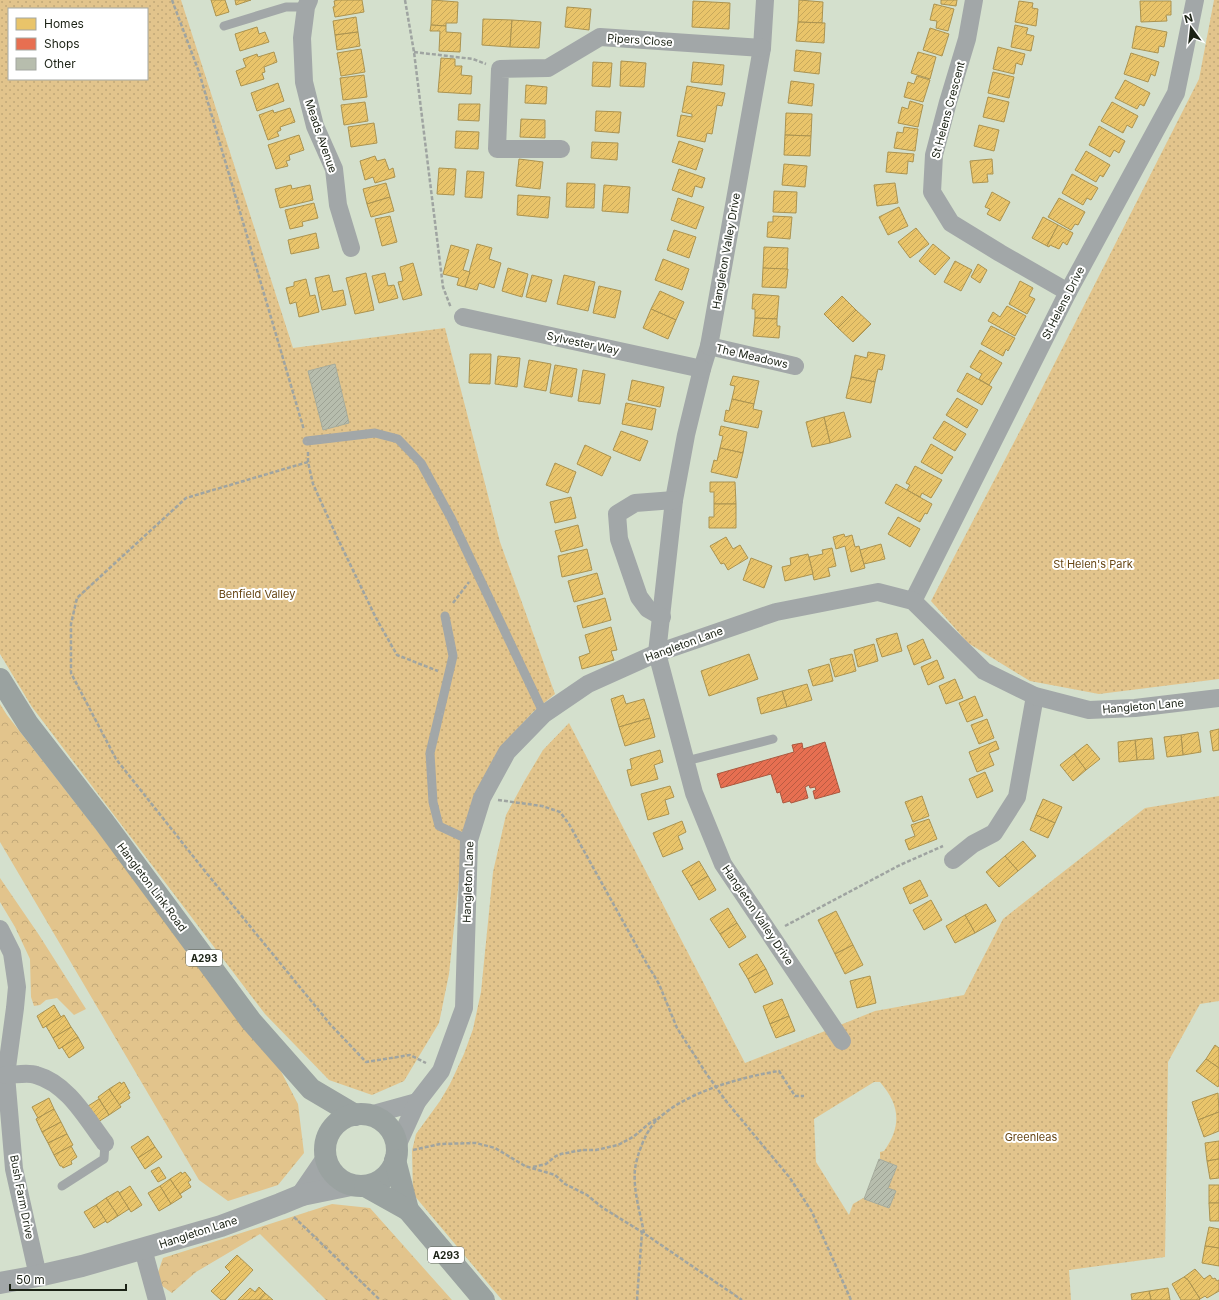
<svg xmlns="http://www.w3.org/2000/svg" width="1219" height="1300" font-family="Inter,sans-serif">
<defs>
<pattern id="forest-crowns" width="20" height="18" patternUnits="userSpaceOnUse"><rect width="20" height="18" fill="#e2c48c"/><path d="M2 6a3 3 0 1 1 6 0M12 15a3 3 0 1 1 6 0" fill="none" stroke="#c1a878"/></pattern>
<pattern id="park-dots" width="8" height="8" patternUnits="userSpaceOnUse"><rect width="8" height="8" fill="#e2c48c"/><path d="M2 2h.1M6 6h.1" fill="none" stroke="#c1a878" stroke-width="1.8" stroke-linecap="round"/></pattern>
<pattern id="homes-hatch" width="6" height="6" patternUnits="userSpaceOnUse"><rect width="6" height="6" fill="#e9c46a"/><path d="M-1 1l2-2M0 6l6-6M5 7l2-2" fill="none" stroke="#c7a85b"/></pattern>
<pattern id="shops-hatch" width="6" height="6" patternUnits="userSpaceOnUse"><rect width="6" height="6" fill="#e76f51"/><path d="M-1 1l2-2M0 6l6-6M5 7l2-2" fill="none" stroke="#ba5b42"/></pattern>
<pattern id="building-hatch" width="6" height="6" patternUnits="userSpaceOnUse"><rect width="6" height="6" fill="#b7bdad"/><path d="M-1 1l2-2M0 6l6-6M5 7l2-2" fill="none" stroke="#9da294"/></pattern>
</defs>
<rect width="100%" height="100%" fill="#d4e0cd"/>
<g fill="url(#forest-crowns)">
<polygon points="0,704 7,715 274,1058 298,1104 304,1153 278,1185 228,1201 199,1180 0,842"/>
<polygon points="0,878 39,935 86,1009 74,1015 57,998 46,1000 40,1005 34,1006 31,997 30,959 15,927 0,902"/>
<polygon points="332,1204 370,1208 452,1300 326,1300 260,1234 196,1272 172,1293 155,1281 163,1258"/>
</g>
<g fill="url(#park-dots)" fill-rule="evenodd">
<path d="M 0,0 L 181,0 L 293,348 L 445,328 L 500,542 L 555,694 L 533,712 L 499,749 L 460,870 L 449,974 L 439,1023 L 404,1081 L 372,1095 L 329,1080 L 265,1014 L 32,707 L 0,654 ZM 9,9 L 147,9 L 147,79 L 9,79 Z"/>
<polygon points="1214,0 1219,0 1219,679 1099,694 1030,681 968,643 931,601 1033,406 1199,79"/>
<path d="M 569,723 L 745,1063 L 875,1011 L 964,995 L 1003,919 L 1145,808 L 1219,796 L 1219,1001 L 1200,1004 L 1168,1062 L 1165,1257 L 1069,1270 L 1071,1300 L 502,1300 L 413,1194 L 412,1151 L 416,1134 L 440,1101 L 450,1084 L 464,1054 L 473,1029 L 481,992 L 493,872 L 506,815 L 525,780 L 543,750 ZM 874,1082 L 880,1082 C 900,1105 902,1126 884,1151 L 880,1152 L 880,1160 L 865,1197 L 853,1204 L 849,1215 L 816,1162 L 814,1119 Z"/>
</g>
<g fill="url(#homes-hatch)" stroke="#ab9350">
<polygon points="211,0 225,0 229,12 216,16"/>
<polygon points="235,0 251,0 236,5"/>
<polygon points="338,0 362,0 364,12 335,17 333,7 335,6 334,1"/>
<polygon points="432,0 458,2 457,23 446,23 446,26 431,25"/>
<polygon points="799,0 823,2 822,23 798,22"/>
<polygon points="941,0 957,0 956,6 941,4"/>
<polygon points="693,1 730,3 729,29 692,27"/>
<polygon points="1019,1 1033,3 1032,8 1038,9 1036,26 1015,22"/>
<polygon points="1140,1 1171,1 1171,15 1166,15 1167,21 1141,22"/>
<polygon points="934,4 954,9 948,31 936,28 937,21 930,20"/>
<polygon points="567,7 591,9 589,30 565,27"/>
<polygon points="356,17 358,32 335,35 333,21"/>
<polygon points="483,19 512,20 510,47 482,45"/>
<polygon points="512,20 541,22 539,48 510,47"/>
<polygon points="798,22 825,23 824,43 796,41"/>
<polygon points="431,25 446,26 446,32 461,33 460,52 439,51 440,31 430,31"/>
<polygon points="1015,25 1028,28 1026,34 1034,36 1031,51 1011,47"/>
<polygon points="1136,26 1167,32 1164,47 1159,46 1158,53 1132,48"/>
<polygon points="257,27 259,34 265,32 269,42 240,51 235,34"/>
<polygon points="930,28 949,34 942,56 923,50"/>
<polygon points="358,32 360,46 337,50 335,35"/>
<polygon points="998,47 1025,54 1022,65 1016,63 1014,74 993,69"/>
<polygon points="361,49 365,72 341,76 337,53"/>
<polygon points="796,50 821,53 819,74 794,71"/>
<polygon points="274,52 277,62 264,67 265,72 262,73 264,79 241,86 236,71 246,67 243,59 257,54 258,57"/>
<polygon points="918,52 936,57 930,79 911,73"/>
<polygon points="1131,53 1159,62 1155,76 1151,74 1148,82 1124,74"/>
<polygon points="441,58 455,59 455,66 462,66 461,75 472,76 471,94 438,92"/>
<polygon points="621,61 646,63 644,87 620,86"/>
<polygon points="593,62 612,63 610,87 592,86"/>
<polygon points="693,62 724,65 722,85 691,82"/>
<polygon points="993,72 1014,77 1009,98 988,93"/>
<polygon points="364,75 367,97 343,100 340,78"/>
<polygon points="917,76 930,80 923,102 904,97 908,82 914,84"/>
<polygon points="1125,80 1150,93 1144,106 1140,104 1137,109 1115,98"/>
<polygon points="791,81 814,84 812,106 788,103"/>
<polygon points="278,83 284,101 257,111 251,93"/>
<polygon points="526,85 547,87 546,104 525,103"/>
<polygon points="687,86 725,93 722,106 717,105 712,134 707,133 705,142 677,136 681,115 692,117 692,114 682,112"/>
<polygon points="988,97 1009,102 1004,122 983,117"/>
<polygon points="910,101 923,105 918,127 898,123 902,107 908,109"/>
<polygon points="365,102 368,121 344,125 341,105"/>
<polygon points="1112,102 1138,116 1132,128 1127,125 1123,133 1101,121"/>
<polygon points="459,104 480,104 479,121 458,120"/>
<polygon points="290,108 295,122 280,127 281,130 277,132 279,136 268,140 259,115 273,110 274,113"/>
<polygon points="596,111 621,112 619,133 595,131"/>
<polygon points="786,113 812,114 811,136 785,135"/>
<polygon points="521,119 545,120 545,138 520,137"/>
<polygon points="374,123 377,143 351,147 348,127"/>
<polygon points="979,125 999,130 994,151 974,146"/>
<polygon points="1099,126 1125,141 1119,153 1114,150 1110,157 1089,145"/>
<polygon points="904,127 918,129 915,151 894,148 897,132 903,133"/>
<polygon points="456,131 479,132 478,149 455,148"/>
<polygon points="299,135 304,150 289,155 290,160 286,161 288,166 276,169 268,145"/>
<polygon points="785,135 811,136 810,156 784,155"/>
<polygon points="679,141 703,149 696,170 672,162"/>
<polygon points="592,142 618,143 617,160 591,158"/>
<polygon points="1086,151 1110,165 1103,177 1100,175 1096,182 1075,170"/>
<polygon points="888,152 914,154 913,162 908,161 907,174 886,172"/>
<polygon points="375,156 377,161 385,159 389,170 393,168 395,177 375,183 373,177 365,180 360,161"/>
<polygon points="519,159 543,162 540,189 516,186"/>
<polygon points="992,159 993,174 987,174 988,182 973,183 970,161"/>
<polygon points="784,164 807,166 805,187 782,185"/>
<polygon points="439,168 456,169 454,195 437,194"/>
<polygon points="679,169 705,178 702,188 695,186 692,197 672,190"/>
<polygon points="467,171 484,172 482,198 465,197"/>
<polygon points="1072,174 1098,188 1091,200 1087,198 1083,205 1062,193"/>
<polygon points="386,183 390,197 367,204 363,189"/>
<polygon points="567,183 595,184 594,208 566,207"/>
<polygon points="895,183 898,203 877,206 874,185"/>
<polygon points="291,185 292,189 310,185 313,200 280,208 275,189"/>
<polygon points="604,185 630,187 628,213 602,211"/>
<polygon points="774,191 797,192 796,213 773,212"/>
<polygon points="992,192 1010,202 1000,221 987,214 990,209 985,207"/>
<polygon points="518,195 550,197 548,218 517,215"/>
<polygon points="390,197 394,211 371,217 367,204"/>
<polygon points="678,198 704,207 696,229 671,220"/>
<polygon points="1059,198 1085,212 1078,225 1075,224 1071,230 1048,217"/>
<polygon points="314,203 318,218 302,222 303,226 290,229 285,210"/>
<polygon points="899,207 908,226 888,235 879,217"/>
<polygon points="390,216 397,242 382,246 375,219"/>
<polygon points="773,216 792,217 790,239 767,237 768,222 773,222"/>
<polygon points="1043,217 1058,225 1047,246 1032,238"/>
<polygon points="1058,225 1073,233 1067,245 1063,242 1059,249 1050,245 1049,247 1047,246"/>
<polygon points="916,228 929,244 910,258 898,242"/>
<polygon points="674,230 696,237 689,258 667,250"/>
<polygon points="316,233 319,248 291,254 288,240"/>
<polygon points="477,244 492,248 489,259 501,263 494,288 479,283 477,290 465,287"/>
<polygon points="933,244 950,258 935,275 919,261"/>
<polygon points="451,245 469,250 463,270 470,272 465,287 457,285 459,278 443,274"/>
<polygon points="764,247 788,248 787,270 763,268"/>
<polygon points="663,259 689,269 682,290 655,280"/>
<polygon points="955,261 972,270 961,291 944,282"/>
<polygon points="413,263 422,295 403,300 398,282 403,281 400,267"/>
<polygon points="978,264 987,270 980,283 971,277"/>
<polygon points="508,268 528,274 522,297 502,291"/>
<polygon points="763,268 788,269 786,288 762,287"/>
<polygon points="366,273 374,310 355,314 346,278"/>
<polygon points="385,273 388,286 394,285 398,298 379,303 372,276"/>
<polygon points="329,275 333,292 343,290 346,305 322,310 315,278"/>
<polygon points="532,275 552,280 546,302 526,297"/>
<polygon points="564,275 595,282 588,311 557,304"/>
<polygon points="306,279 310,296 315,295 319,312 299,317 296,302 290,304 286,288 294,286 294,282"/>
<polygon points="1020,281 1033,288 1029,296 1035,299 1027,314 1009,304"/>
<polygon points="599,286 621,291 615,318 593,313"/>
<polygon points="660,291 684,302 676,320 651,309"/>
<polygon points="753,294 779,296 777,319 755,318 755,309 752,309"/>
<polygon points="842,296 856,310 838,328 824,314"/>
<polygon points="1007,306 1026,316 1015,336 988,321 993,312 1000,317"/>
<polygon points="651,309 676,320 668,339 643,328"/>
<polygon points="856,310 871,324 853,342 838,328"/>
<polygon points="755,318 777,319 777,326 780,326 779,338 753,336"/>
<polygon points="991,326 1015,338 1008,351 1006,349 1003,356 981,344"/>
<polygon points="980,350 1002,363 989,385 979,379 982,374 970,367"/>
<polygon points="868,352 885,355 882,370 878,369 875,382 851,377 855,355 867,358"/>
<polygon points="470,354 491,354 490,384 469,383"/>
<polygon points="498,356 520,358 517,387 495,384"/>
<polygon points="529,360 551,364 546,391 524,387"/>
<polygon points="555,365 577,369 572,397 550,393"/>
<polygon points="583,370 605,374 600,404 578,401"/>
<polygon points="967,373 992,387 982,405 957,391"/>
<polygon points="733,376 759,381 754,404 732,399 735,386 730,385"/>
<polygon points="851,377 875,382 871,403 846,398"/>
<polygon points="632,380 664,387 660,407 628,400"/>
<polygon points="957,398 978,410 967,428 946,415"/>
<polygon points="732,399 754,404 753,409 762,411 758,428 724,421 726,410 729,411"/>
<polygon points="626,403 656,409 652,430 622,424"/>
<polygon points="844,412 851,437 830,443 824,417"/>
<polygon points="824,417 830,443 812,447 806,422"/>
<polygon points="944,421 966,434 955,451 933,438"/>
<polygon points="721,426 747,432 743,453 720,448 723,436 719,435"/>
<polygon points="621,431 648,441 640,461 613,450"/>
<polygon points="931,444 953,457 942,474 921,462"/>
<polygon points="585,445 611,457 602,476 577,464"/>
<polygon points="720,448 743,453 737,478 711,472 714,460 717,461"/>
<polygon points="555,463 576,472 568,493 546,485"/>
<polygon points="915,466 942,480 931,498 922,493 920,497 907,490 910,485 906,483"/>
<polygon points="710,482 735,482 736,504 714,504 714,492 710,492"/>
<polygon points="896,484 932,504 927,514 925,513 920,522 885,503"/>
<polygon points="571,497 576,518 555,523 550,502"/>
<polygon points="714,504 736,504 736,528 709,528 709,517 714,517"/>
<polygon points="898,517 920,529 910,547 888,534"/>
<polygon points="578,525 583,546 561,552 555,531"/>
<polygon points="844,534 845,537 852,535 855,547 859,546 865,568 851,572 845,546 836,549 833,537"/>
<polygon points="726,537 733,549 740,545 748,558 728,570 724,563 721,564 710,546"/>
<polygon points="881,544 885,559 864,564 860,550"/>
<polygon points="832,548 836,566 828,568 830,576 814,580 809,557 823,554 822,550"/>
<polygon points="587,549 592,570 562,577 558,556"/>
<polygon points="808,554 813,574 785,581 782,567 791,565 790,558"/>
<polygon points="751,558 772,566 764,588 743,580"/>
<polygon points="597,573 603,594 574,602 568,581"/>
<polygon points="605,598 611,620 583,628 577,606"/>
<polygon points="611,627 617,650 611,651 614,660 582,669 579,657 590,653 585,635"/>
<polygon points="897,633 902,651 882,657 876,639"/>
<polygon points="923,639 931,658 914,665 907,646"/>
<polygon points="874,644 878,661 858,667 854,650"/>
<polygon points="749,654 758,679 709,696 701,671"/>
<polygon points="852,654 856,671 835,677 830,659"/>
<polygon points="937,660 944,678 928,685 921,667"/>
<polygon points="829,664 833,681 813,686 808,670"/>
<polygon points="955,679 963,698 946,704 939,686"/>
<polygon points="807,684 812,700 787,707 782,691"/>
<polygon points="782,691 787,707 761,714 757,698"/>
<polygon points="623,695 626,704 644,699 650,718 619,727 611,699"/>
<polygon points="975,696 983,716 967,722 959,703"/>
<polygon points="650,718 655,737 625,746 619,727"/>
<polygon points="987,719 994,738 979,744 971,725"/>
<polygon points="1219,729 1219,750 1213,751 1210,731"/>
<polygon points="1198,732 1201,752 1183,755 1181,735"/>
<polygon points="1181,735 1183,755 1167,757 1164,737"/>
<polygon points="1152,738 1154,759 1137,760 1135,740"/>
<polygon points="1135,740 1137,760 1119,762 1118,742"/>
<polygon points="996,741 999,749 989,753 994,765 977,772 969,752"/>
<polygon points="1087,744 1100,759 1086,770 1074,754"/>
<polygon points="660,750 663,762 654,765 658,779 631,786 627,770 632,769 630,759"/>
<polygon points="1074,754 1086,770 1073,781 1060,765"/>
<polygon points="985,772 993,791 977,798 969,779"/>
<polygon points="670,786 674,797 665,800 669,814 648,820 641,794"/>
<polygon points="922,796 929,816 913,822 905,802"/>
<polygon points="1043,799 1062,807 1055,823 1036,815"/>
<polygon points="1036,815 1055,823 1048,838 1030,830"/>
<polygon points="929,819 937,839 909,850 905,840 915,836 911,825"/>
<polygon points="682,821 686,832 678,836 683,849 663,857 653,833"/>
<polygon points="1023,841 1036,856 1018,871 1005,856"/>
<polygon points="1005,856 1018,871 999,887 986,872"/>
<polygon points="699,861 708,876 691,886 682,871"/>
<polygon points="708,876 716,890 699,900 691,886"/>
<polygon points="920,880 928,896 910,904 903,888"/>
<polygon points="931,900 942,920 924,930 913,910"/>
<polygon points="986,904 996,921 975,933 965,915"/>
<polygon points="728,908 737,923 720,934 710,919"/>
<polygon points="836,911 853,945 835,954 818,920"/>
<polygon points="965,915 975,933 955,943 946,926"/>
<polygon points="737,923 746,937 729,948 720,934"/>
<polygon points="853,945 863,965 845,974 835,954"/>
<polygon points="757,954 766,969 748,979 739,964"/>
<polygon points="766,969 773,984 755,993 748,979"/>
<polygon points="870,976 876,1003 857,1008 850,981"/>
<polygon points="782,999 789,1016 770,1024 763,1006"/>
<polygon points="54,1005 61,1017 43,1028 37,1016"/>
<polygon points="64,1015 71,1027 53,1038 46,1026"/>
<polygon points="789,1016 795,1031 776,1038 770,1024"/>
<polygon points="71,1027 78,1037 59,1049 53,1038"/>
<polygon points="78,1037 84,1048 69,1058 62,1047"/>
<polygon points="1215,1045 1219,1048 1219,1068 1206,1059"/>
<polygon points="1206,1059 1219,1068 1219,1085 1218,1087 1196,1071"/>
<polygon points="120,1082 121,1084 124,1082 130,1093 128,1094 130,1098 119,1105 109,1089"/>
<polygon points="109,1089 121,1107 109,1115 98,1097"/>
<polygon points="1218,1093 1219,1112 1198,1120 1192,1102"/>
<polygon points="49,1098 54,1109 38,1118 32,1107"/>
<polygon points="99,1099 109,1115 98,1122 88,1106"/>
<polygon points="54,1109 61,1122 42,1132 36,1119"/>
<polygon points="1219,1112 1219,1131 1204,1137 1198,1120"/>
<polygon points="61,1122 67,1134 48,1143 42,1132"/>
<polygon points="67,1134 73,1145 54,1155 48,1143"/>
<polygon points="148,1136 155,1147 138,1158 131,1147"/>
<polygon points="1219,1141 1219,1159 1207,1161 1205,1143"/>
<polygon points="71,1146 77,1157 71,1161 72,1164 63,1168 62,1166 60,1166 54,1155"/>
<polygon points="155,1147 162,1157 145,1169 138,1158"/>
<polygon points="1219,1159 1219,1178 1210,1179 1207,1161"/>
<polygon points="159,1167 166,1178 158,1182 151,1171"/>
<polygon points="181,1172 182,1174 185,1172 191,1180 188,1182 191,1187 180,1194 170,1179"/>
<polygon points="170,1179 182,1197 171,1204 160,1186"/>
<rect x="1209" y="1185" width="10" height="18"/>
<polygon points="130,1186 142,1205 131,1212 119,1193"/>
<polygon points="160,1186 171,1204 159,1211 148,1193"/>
<polygon points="118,1191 129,1209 118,1216 106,1198"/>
<polygon points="106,1198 118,1216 107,1223 96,1205"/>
<polygon points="1209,1203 1219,1203 1219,1221 1210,1221"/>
<polygon points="96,1205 106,1221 94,1228 84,1212"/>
<polygon points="1209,1227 1219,1229 1219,1248 1205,1246"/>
<polygon points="1205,1246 1219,1248 1219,1266 1202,1263"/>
<polygon points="237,1255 253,1270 225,1300 221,1300 211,1291 230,1272 225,1267"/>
<polygon points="1195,1269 1204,1279 1210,1275 1213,1279 1215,1278 1217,1281 1219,1280 1219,1291 1207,1298 1205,1296 1200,1299 1188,1280 1184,1277"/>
<polygon points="1184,1277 1188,1280 1200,1299 1199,1300 1181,1300 1172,1284"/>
<polygon points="259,1287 265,1293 259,1300 238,1300 250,1288 255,1292"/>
<polygon points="1168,1288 1170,1300 1151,1300 1149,1291"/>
<polygon points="1149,1291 1151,1300 1132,1300 1131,1294"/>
<polygon points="265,1293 273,1300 259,1300"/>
</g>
<polygon fill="url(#shops-hatch)" stroke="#aa583f" points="825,742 840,792 815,799 813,791 816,790 815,787 810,788 809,785 805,787 808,798 791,803 790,801 783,803 780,792 777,793 771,774 721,788 717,774 794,752 792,745 802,743 803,749"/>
<g fill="url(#building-hatch)" stroke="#a6ac9d">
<polygon points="335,364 349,423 323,430 308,371"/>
<polygon points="879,1159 897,1166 888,1188 896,1191 889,1208 864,1199"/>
</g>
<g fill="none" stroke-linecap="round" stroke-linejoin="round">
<g stroke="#9fa4a1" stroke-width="2.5" stroke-dasharray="4 2" stroke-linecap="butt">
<polyline points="172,0 199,72 304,430"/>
<polyline points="405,0 414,52 443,287 451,308"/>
<polyline points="414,52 473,59 486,64"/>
<polyline points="308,452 308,462 313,484 337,537 376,618 397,655 438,671"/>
<polyline points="308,462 186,498 77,598 71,624 71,673 116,759 204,870 330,1024 366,1062 410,1055 426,1063"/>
<polyline points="453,603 469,582"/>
<polyline points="498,800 542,806 560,812 569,824 640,952 659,984 677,1028 706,1073 726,1101 790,1178 812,1212 851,1300"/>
<polyline points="785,926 900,865 943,846"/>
<polyline points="413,1150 440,1144 476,1143 495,1148 525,1166 555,1175 565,1184 587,1195 603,1208 642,1232 742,1300"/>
<polyline points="533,1167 546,1164 556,1156 561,1154 582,1150 596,1150 618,1145 633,1137 651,1122 660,1117"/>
<polyline points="294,1217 380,1300"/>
<path d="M 644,1233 C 640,1212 633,1190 635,1169 C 637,1155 645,1133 655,1122 C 682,1093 741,1077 779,1071 L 795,1096 L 804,1096"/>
<polyline points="638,1300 637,1299 642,1232"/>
</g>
<g stroke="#a2a7a8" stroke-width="9">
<polyline points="224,26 286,7 306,7"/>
<polyline points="307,441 375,433 398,439 421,463 451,518 544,714"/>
<polyline points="445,616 453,656 430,753 433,802 439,826 469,840"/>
<polyline points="686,761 773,739"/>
<polyline points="62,1186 104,1159 105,1143"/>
</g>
<g stroke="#a2a7a8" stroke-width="18">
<polyline points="309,0 306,7 302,38 304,82 315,126 334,169 338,205 351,248"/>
<polyline points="765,0 762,48 709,346 702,369 686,435 674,500 657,653 694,793 723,864 842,1041"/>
<polyline points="974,0 967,39 948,102 934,155 932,192 951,223 1000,253 1068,292"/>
<polyline points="561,149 497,149 500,69 548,68 600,37 762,48"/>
<polyline points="463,317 702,369"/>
<polyline points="709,346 795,366"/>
<polyline points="913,601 1068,292 1176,93 1195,0"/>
<polyline points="662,617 648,609 639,597 619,539 617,514 635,503 674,500"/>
<polyline points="953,860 973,844 994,833 1017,797 1035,696"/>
<polyline points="0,929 12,953 17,987 15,1008 6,1075 14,1169 38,1276"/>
<path d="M 6,1075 C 15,1075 28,1072 36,1075 C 68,1084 86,1118 105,1143"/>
<polyline points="370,1115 417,1102"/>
<polyline points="397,1146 417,1102 441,1071 464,1008 469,840 482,798 507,752 544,714 588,684 657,653 776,612 878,592 913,601 984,671 1035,696 1089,710 1135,708 1219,698"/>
<polyline points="143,1249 157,1300"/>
</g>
<g stroke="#a2a7a8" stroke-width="22">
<polyline points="302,1195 326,1160"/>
<polyline points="0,1283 38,1276 82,1266 221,1226 280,1204 302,1195 351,1185"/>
</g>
<g stroke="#9aa2a0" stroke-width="22">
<polyline points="0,679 28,724 104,822 251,1021 311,1089 355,1115"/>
<circle cx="361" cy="1150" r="36"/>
<polyline points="395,1160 408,1210"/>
<polyline points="365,1186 408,1210 484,1300"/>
</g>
</g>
<g text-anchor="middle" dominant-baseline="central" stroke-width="4" stroke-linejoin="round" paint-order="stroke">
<g fill="#fff" stroke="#5f645b" stroke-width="1">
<rect x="186" y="950" width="36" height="16" rx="3"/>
<rect x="428" y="1247" width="36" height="16" rx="3"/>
</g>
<g font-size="10" font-weight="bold" fill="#1b2215">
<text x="204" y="958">A293</text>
<text x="446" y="1255">A293</text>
</g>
<g font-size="11" fill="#1b2215" stroke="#fff">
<text transform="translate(640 40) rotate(4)">Pipers Close</text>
<text transform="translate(948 110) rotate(-75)">St Helens Crescent</text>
<text transform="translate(321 136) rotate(71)">Meads Avenue</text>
<text transform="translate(726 251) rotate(-80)">Hangleton Valley Drive</text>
<text transform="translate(1063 303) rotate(-63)">St Helens Drive</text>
<text transform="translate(583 343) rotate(12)">Sylvester Way</text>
<text transform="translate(752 356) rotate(13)">The Meadows</text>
<text transform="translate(684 644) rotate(-20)">Hangleton Lane</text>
<text transform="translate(1143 706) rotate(-5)">Hangleton Lane</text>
<text transform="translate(468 882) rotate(-88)">Hangleton Lane</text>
<text transform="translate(152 887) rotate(53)">Hangleton Link Road</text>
<text transform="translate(758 915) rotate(56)">Hangleton Valley Drive</text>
<text transform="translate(22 1197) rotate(79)">Bush Farm Drive</text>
<text transform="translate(198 1232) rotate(-18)">Hangleton Lane</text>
</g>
<g font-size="11" fill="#674615" stroke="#fff">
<text x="1093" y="564">St Helen's Park</text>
<text x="257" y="594">Benfield Valley</text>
<text x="1031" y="1137">Greenleas</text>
</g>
</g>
<rect x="8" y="8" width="140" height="72" fill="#ffffff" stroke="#a4a7a1"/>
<rect x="16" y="18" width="20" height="12" fill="#e9c46a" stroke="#a4a7a1"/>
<text x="44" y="28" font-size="12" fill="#1b2215">Homes</text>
<rect x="16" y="38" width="20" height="12" fill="#e76f51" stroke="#a4a7a1"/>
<text x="44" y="48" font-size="12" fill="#1b2215">Shops</text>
<rect x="16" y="58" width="20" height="12" fill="#b7bdad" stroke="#a4a7a1"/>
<text x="44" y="68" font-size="12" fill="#1b2215">Other</text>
<g transform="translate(1191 28) rotate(345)" stroke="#ffffff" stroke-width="3" paint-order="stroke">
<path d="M0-3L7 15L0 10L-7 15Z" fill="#1b2215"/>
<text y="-6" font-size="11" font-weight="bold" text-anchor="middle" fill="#1b2215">N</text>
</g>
<path d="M10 1284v6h116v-6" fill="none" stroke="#1b2215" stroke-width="2"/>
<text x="16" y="1284" font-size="12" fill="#1b2215" stroke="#ffffff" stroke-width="3" paint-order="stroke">50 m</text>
</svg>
